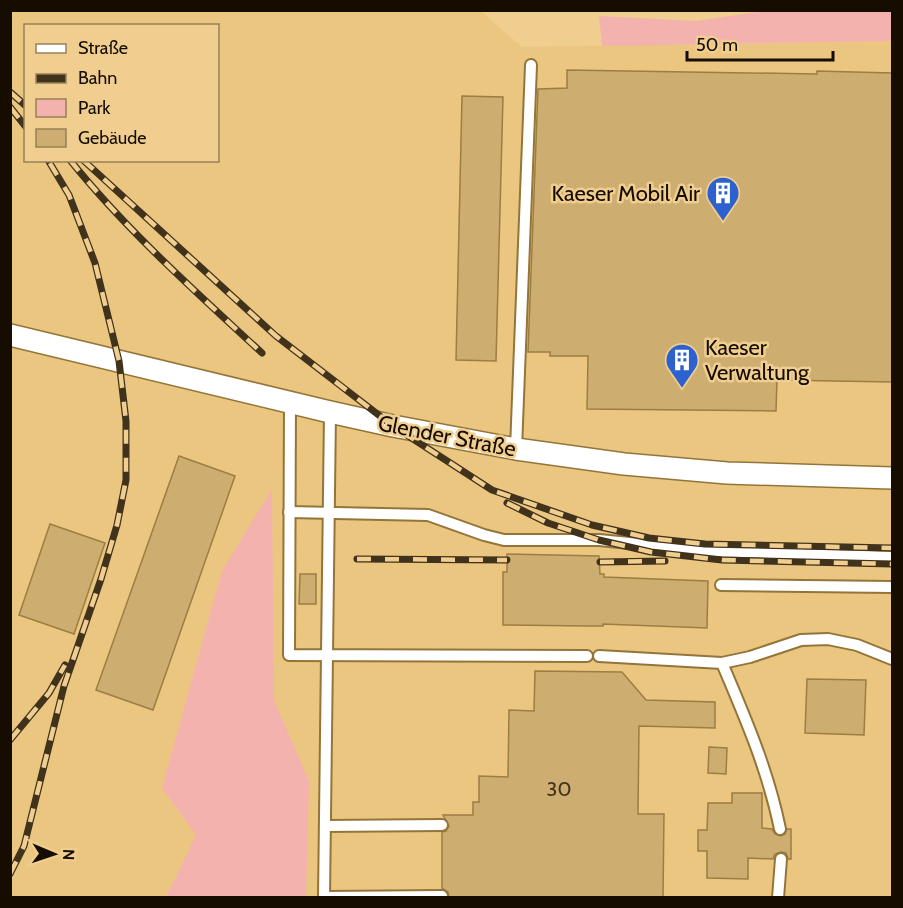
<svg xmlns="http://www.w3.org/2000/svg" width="903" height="908" font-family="Cabin,sans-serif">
<rect width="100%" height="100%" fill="#efce90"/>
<path fill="#ebc680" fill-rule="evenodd" d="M 10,11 L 481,11 L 522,47 L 892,41 L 892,897 L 11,897 ZM 26,26 L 218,26 L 218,160 L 26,160 Z"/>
<g fill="#f4b2ae">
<polygon points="764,11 892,11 892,41 602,46 599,16 696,21"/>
<polygon points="272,489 274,700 309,781 306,897 166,897 196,835 162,788 222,571"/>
</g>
<g fill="#cdad70" stroke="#9c7e41" stroke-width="1.5">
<polygon points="567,70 817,74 817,71 892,73 892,382 777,380 776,411 587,409 588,356 550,356 550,352 528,352 538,89 567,88"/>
<polygon points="462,96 503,97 496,361 456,360"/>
<polygon points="179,456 235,476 153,710 96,690"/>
<polygon points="50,524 105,543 74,634 19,615"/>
<polygon points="507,554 599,556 600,574 604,574 604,577 708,581 707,628 603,624 603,626 587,626 503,625 503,572 507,572"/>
<polygon points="300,574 316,574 316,604 299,604"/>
<polygon points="535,671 622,672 646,700 715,702 715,728 639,726 638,814 664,814 663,897 449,897 448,892 442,888 442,832 446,831 449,826 443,815 473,815 473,802 479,802 479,776 508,777 509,710 534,711"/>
<polygon points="807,679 866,680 864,735 805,733"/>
<polygon points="709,747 727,748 726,774 708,773"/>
<polygon points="732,793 762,793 762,828 772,829 775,834 781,836 785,834 787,829 791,829 791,859 788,859 786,853 781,852 775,854 773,859 748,858 748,879 707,878 707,851 698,851 698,830 707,830 708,803 732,803"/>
</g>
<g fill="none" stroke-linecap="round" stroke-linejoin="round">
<g stroke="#937539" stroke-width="14">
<g id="service">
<polyline points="290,401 289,655 587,656"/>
<polyline points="516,449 531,65"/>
<polyline points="289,512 428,515 484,535 504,540 599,540 711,551 892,557"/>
<polyline points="721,585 892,587"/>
<polyline points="599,656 722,663"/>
<polyline points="325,826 442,825"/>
<path d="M 780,829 C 768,770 745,717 722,663 L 750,657 L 801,640 L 828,639 L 857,645 L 892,659"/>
<polyline points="324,897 442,896"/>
<polyline points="324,898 330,412"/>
<polyline points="778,898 781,859"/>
</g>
</g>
<g stroke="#937539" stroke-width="24">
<polyline id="minor" points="10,335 330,412 393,426 516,449 624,464 727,473 892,478"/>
</g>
<use href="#service" stroke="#fff" stroke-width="10"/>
<use href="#minor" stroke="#fff" stroke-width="21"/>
<g stroke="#41321c" stroke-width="7">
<g id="rail">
<polyline points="10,92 26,106"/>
<polyline points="10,107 26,127"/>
<path d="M 70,160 C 127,231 195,291 262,353"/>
<polyline points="83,160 276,336 393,426 492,490 592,525 649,538 705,544 892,548"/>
<polyline points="507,503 548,523 599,540 651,552 722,560 892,564"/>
<polyline points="357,559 507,560"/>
<polyline points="600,562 665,561"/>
<polyline points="10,740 49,693 65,665"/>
<polyline points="10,874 24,846 64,686 101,579 117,525 126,480 126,421 119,361 95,263 69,195 48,160"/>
</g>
</g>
<use href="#rail" stroke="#efce90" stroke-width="4.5" stroke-dasharray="14" stroke-linecap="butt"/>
</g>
<defs>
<g id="building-pin" transform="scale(1.725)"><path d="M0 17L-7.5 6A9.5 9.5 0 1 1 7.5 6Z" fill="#2e61d0" stroke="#efce90"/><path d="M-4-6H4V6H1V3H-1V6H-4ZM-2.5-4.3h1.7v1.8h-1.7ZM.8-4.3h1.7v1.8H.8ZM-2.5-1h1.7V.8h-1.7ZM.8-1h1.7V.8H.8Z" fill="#fff"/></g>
</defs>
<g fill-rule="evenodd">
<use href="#building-pin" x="723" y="193"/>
<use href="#building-pin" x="682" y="360"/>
</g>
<g text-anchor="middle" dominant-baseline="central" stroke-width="5" stroke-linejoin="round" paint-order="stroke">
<g font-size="20" fill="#44341c">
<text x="559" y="789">30</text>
</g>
<g font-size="22" fill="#170c00" stroke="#efce90" text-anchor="end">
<text x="700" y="193">Kaeser Mobil Air</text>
<text x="705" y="347" text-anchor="start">Kaeser<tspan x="705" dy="25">Verwaltung</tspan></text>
</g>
<g font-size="22" fill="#170c00" stroke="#efce90">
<text transform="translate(447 436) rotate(11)">Glender Straße</text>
</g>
</g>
<rect width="903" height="908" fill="none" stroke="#170c00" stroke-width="24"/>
<rect x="24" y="24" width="195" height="138" fill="#efce90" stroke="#998056" stroke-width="1.5"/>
<rect x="36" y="44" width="30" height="9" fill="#ffffff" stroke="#998056" stroke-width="1.5"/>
<text x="78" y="54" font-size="18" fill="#170c00">Straße</text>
<rect x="36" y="74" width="30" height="9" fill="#41321c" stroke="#998056" stroke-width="1.5"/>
<text x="78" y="84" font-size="18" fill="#170c00">Bahn</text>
<rect x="36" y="99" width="30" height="18" fill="#f4b2ae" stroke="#998056" stroke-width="1.5"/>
<text x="78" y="114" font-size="18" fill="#170c00">Park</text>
<rect x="36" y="129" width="30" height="18" fill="#cdad70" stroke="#998056" stroke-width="1.5"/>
<text x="78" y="144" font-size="18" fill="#170c00">Gebäude</text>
<g transform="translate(54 854) rotate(92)" stroke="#efce90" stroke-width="4.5" paint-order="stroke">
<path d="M0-4.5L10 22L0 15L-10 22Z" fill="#170c00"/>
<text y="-9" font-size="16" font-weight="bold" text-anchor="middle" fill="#170c00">N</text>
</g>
<path d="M687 51v9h146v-9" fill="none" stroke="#170c00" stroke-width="3"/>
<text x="696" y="51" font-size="18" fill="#170c00" stroke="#efce90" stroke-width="4.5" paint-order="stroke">50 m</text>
</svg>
